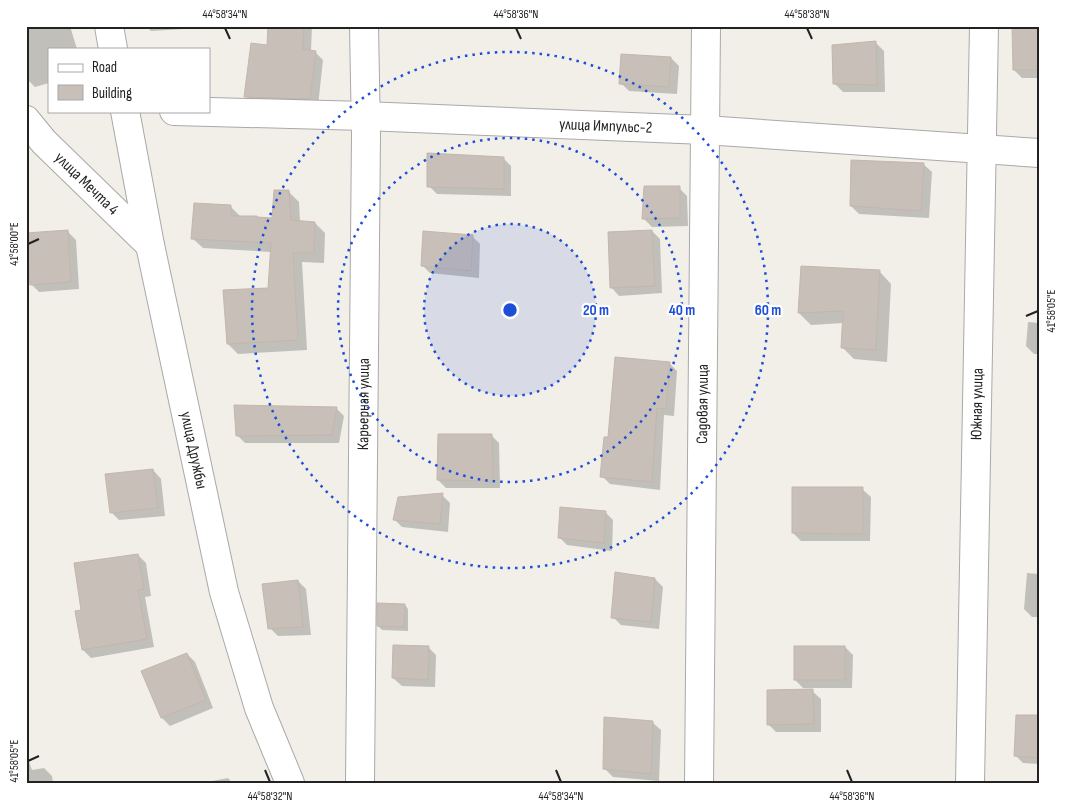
<svg xmlns="http://www.w3.org/2000/svg" width="1065" height="809" font-family="'Sofia Sans Condensed',sans-serif">
<rect width="100%" height="100%" fill="#f2efe9"/>
<g fill="#0003">
<polygon points="26,26 70,26 77,49 49,49 49,83 35,87 29,81 26,72"/>
<polygon points="146,26 184,26 184,29 151,31"/>
<polygon points="269,26 312,26 311,51 315,52 323,60 318,106 254,104 246,96 268,46"/>
<polygon points="1039,26 1039,78 1022,78 1014,70"/>
<polygon points="876,43 884,51 885,92 843,92 835,84"/>
<polygon points="671,58 679,66 677,94 629,91 621,83"/>
<polygon points="503,158 511,166 511,196 437,194 429,186"/>
<polygon points="923,164 932,172 929,218 859,214 851,206"/>
<polygon points="679,188 687,196 688,226 652,227 644,219"/>
<polygon points="288,191 299,202 300,222 315,223 325,233 324,263 302,262 307,350 238,354 228,344 269,289 271,252 203,248 192,238 231,207 241,217 273,220"/>
<polygon points="652,231 660,239 662,293 619,296 611,287"/>
<polygon points="68,232 76,240 79,289 39,292 31,284 30,272 26,273 26,234"/>
<polygon points="472,236 480,244 479,278 430,273 422,265"/>
<polygon points="880,272 891,284 887,362 854,359 842,347 843,323 811,325 799,313"/>
<polygon points="1028,322 1039,323 1039,354 1034,354 1026,346"/>
<polygon points="669,363 677,371 674,416 664,415 660,490 610,484 602,476 609,439"/>
<polygon points="336,408 344,416 339,443 245,443 237,435"/>
<polygon points="491,435 499,443 500,488 446,488 438,480"/>
<polygon points="153,470 161,479 165,516 119,520 111,512"/>
<polygon points="862,489 871,497 870,541 801,541 793,533"/>
<polygon points="442,495 450,503 448,532 402,527 394,519"/>
<polygon points="605,512 613,520 612,551 567,545 559,537"/>
<polygon points="138,555 146,563 151,596 145,597 154,647 91,658 83,650 82,611"/>
<polygon points="1027,573 1039,574 1039,617 1032,617 1024,609"/>
<polygon points="616,574 655,579 663,587 659,629 621,625 613,617"/>
<polygon points="298,581 306,589 311,635 278,636 270,628"/>
<polygon points="405,605 408,609 408,631 382,630 378,626"/>
<polygon points="428,647 436,655 435,687 402,686 393,678"/>
<polygon points="845,647 853,655 852,688 803,688 795,680"/>
<polygon points="187,654 195,662 213,708 170,726 162,718"/>
<polygon points="812,691 821,699 821,732 776,732 768,724"/>
<polygon points="1039,716 1039,764 1023,763 1015,755"/>
<polygon points="652,722 661,730 659,781 613,777 604,768"/>
<polygon points="26,753 32,770 44,768 52,776 53,783 26,783"/>
<polygon points="228,778 232,783 202,783"/>
</g>
<g fill="#c7bfb8" stroke="#c4b6ab">
<polygon points="268,26 304,26 303,49 316,51 310,99 244,97 251,43 267,45"/>
<polygon points="1012,26 1039,26 1039,70 1013,70"/>
<polygon points="876,41 877,85 833,84 832,45"/>
<polygon points="621,54 671,57 669,87 619,84"/>
<polygon points="427,153 504,157 504,189 427,187"/>
<polygon points="851,160 924,163 921,211 850,206"/>
<polygon points="644,186 680,186 680,218 642,219"/>
<polygon points="274,190 289,190 291,220 315,222 314,253 293,253 298,340 227,344 223,290 268,288 271,243 191,239 194,203 231,205 231,216 257,216 257,217 272,218"/>
<polygon points="68,230 71,282 30,285 26,233"/>
<polygon points="652,230 655,286 610,288 608,232"/>
<polygon points="423,231 473,235 471,271 421,266"/>
<polygon points="801,266 880,270 876,350 841,348 843,311 798,313"/>
<polygon points="615,357 670,362 666,409 657,408 652,482 600,477 604,437 608,437"/>
<polygon points="234,405 337,407 332,435 236,436"/>
<polygon points="438,434 492,434 493,481 437,480"/>
<polygon points="153,469 158,508 110,513 105,474"/>
<polygon points="792,487 863,487 863,534 792,533"/>
<polygon points="443,493 440,524 393,520 398,497"/>
<polygon points="560,507 606,511 604,543 558,538"/>
<polygon points="138,554 144,589 138,590 147,639 82,650 75,611 81,610 74,563"/>
<polygon points="615,572 655,578 651,622 611,618"/>
<polygon points="298,580 303,627 268,629 262,584"/>
<polygon points="377,603 405,604 404,627 377,626"/>
<polygon points="393,645 429,646 428,680 392,678"/>
<rect x="794" y="646" width="51" height="34"/>
<polygon points="187,653 206,700 161,718 141,671"/>
<polygon points="813,689 814,724 767,725 767,690"/>
<polygon points="1016,715 1039,715 1039,758 1014,756"/>
<polygon points="604,717 653,721 651,774 603,769"/>
</g>
<g fill="none" stroke-linecap="round" stroke-linejoin="round">
<g stroke="#a9a9a9" stroke-width="30">
<g id="street">
<polyline points="109,26 113,49"/>
<path id="s1" d="M 125,111 L 150,245 L 224,592 L 259,708 L 290,783"/>
<path id="s2" d="M 174,111 L 365,116 L 705,130 L 1039,153"/>
<path id="s3" d="M 26,120 L 44,142 L 150,245"/>
<path id="s4" d="M 360,783 L 366,135 L 364,26"/>
<path id="s5" d="M 699,783 L 706,26"/>
<path id="s6" d="M 970,783 L 984,26"/>
</g>
</g>
<use href="#street" stroke="#fff" stroke-width="28"/>
</g>
<path fill="none" stroke="#222" stroke-width="2" d="M 225,28 L 230,39M 516,28 L 521,39M 807,28 L 812,39M 28,244 L 39,239M 1026,316 L 1038,311M 28,761 L 39,756M 265,770 L 270,782M 556,770 L 561,782M 847,770 L 852,782"/>
<circle cx="510" cy="310" r="86" fill="#1d4ed8" fill-opacity=".12"/>
<g fill="none" stroke="#1d4ed8" stroke-width="2.5" stroke-dasharray="2.5 5">
<circle cx="510" cy="310" r="86"/>
<circle cx="510" cy="310" r="172"/>
<circle cx="510" cy="310" r="258"/>
</g>
<g text-anchor="middle" dominant-baseline="central" stroke-width="4.5" stroke-linejoin="round" paint-order="stroke">
<g font-size="16" fill="#222" stroke="#fff">
<text stroke="none"><textPath href="#s2" startOffset="432">улица Импульс-2</textPath></text>
<text stroke="none"><textPath href="#s3" startOffset="88">улица Мечта 4</textPath></text>
<text stroke="none"><textPath href="#s4" startOffset="379">Карьерная улица</textPath></text>
<text stroke="none"><textPath href="#s5" startOffset="379">Садовая улица</textPath></text>
<text stroke="none"><textPath href="#s6" startOffset="379">Южная улица</textPath></text>
<text stroke="none"><textPath href="#s1" startOffset="346">улица Дружбы</textPath></text>
</g>
</g>
<circle cx="510" cy="310" r="8" fill="#1d4ed8" stroke="#fff" stroke-width="2.5"/>
<g font-size="15" text-anchor="middle" font-weight="bold" fill="#1d4ed8" stroke="#fff" stroke-width="4.5" stroke-linejoin="round" paint-order="stroke">
<text x="596" y="315">20 m</text>
<text x="682" y="315">40 m</text>
<text x="768" y="315">60 m</text>
</g>
<rect width="1065" height="809" fill="none" stroke="#ffffff" stroke-width="55"/>
<rect x="48" y="48" width="162" height="65" fill="#ffffff" stroke="#a7a7a7"/>
<rect x="58" y="64" width="25" height="8" fill="#ffffff" stroke="#a7a7a7"/>
<text x="92" y="72" font-size="15" fill="#222222">Road</text>
<rect x="58" y="85" width="25" height="15" fill="#c7bfb8" stroke="#a7a7a7"/>
<text x="92" y="98" font-size="15" fill="#222222">Building</text>
<rect x="28" y="28" width="1010" height="754" fill="none" stroke="#222" stroke-width="2"/>
<g font-size="12" text-anchor="middle" fill="#222">
<text x="225" y="18">44°58'34"N</text>
<text x="516" y="18">44°58'36"N</text>
<text x="807" y="18">44°58'38"N</text>
<text transform="translate(14 244) rotate(-90)" y="4">41°58'00"E</text>
<text transform="translate(1051 311) rotate(-90)" y="4">41°58'05"E</text>
<text transform="translate(14 761) rotate(-90)" y="4">41°58'05"E</text>
<text x="270" y="800">44°58'32"N</text>
<text x="561" y="800">44°58'34"N</text>
<text x="852" y="800">44°58'36"N</text>
</g>
</svg>
